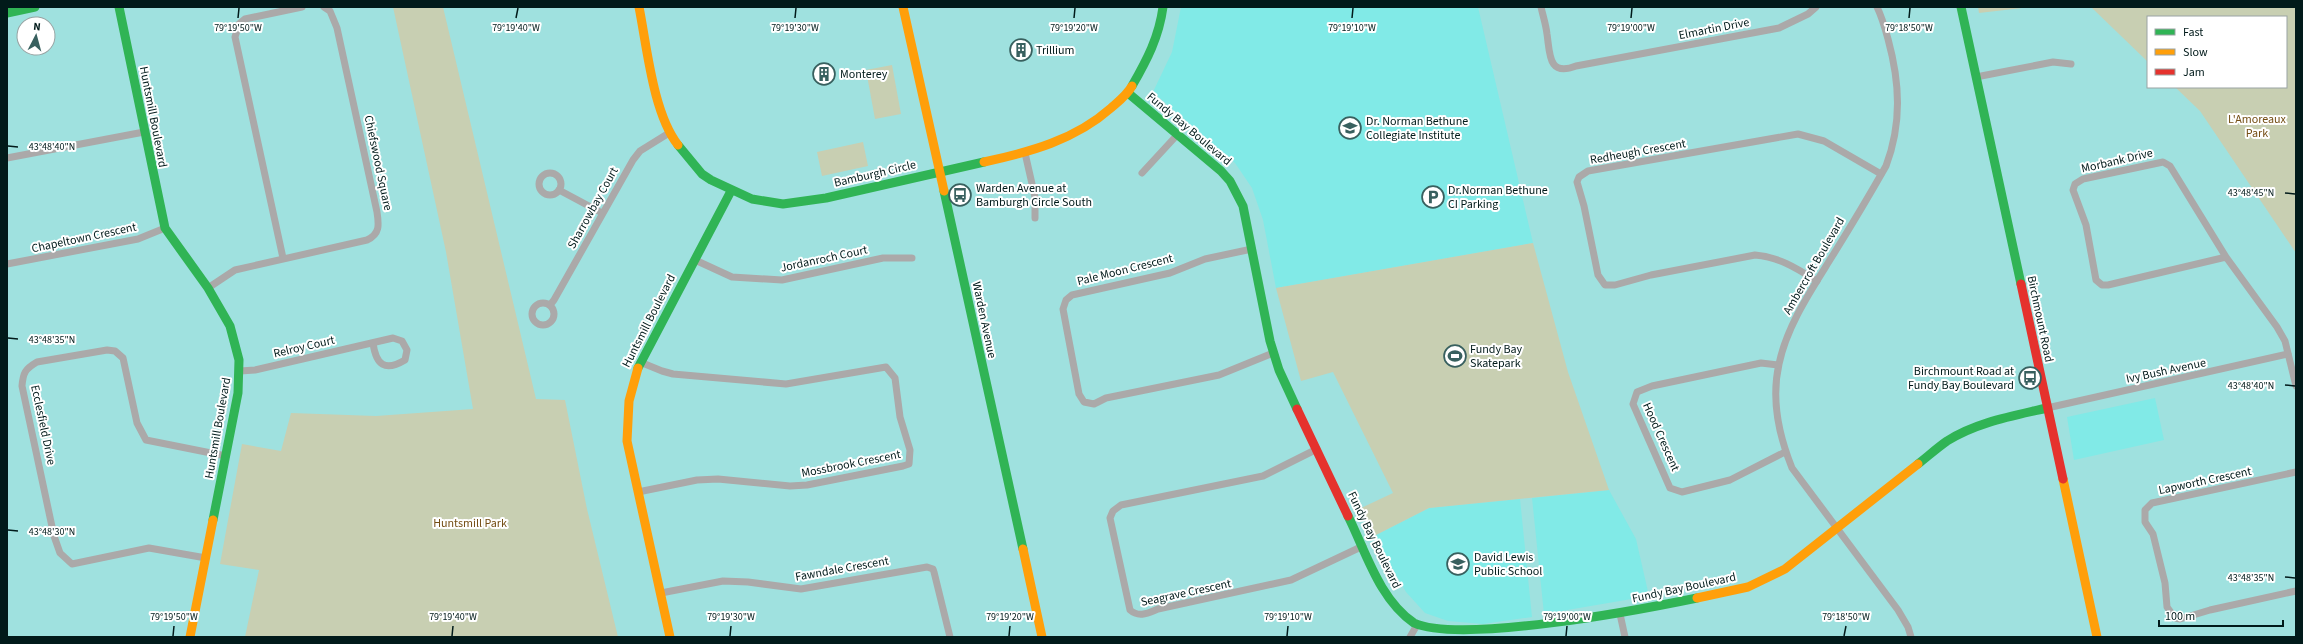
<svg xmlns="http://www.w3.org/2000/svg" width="2303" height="644" font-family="'Source Sans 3',sans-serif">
<rect width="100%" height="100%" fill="#9fe1df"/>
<g fill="#81eae7">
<polygon points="1181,7 1478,7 1533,243 1276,288 1263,220 1252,188 1235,163 1153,92 1172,52"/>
<polygon points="2155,398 2164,440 2074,460 2067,417"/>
<polygon points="1609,490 1636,539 1649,596 1544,614 1532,498"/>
<polygon points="1520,499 1532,617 1483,624 1448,621 1425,613 1406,592 1374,536 1429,508"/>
</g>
<g fill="#c8cfb2">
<polygon points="393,7 443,7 536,399 565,400 587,509 618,637 245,637 259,570 220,564 242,444 281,451 291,413 376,416 473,409 446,252"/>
<polygon points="1978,7 2031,7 1979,13"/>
<polygon points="2091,7 2296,7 2296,253 2200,111 2175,87 2286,87 2286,17 2148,17 2148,62"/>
<polygon points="892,65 901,114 875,119 866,70"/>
<polygon points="863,142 868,166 822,176 817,152"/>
<polygon points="1533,243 1568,372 1609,490 1429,508 1374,536 1359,509 1393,493 1333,372 1301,381 1276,288"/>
</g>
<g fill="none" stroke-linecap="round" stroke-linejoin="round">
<g stroke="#aba9a9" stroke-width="7">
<path d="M 1541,7 C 1543,16 1546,25 1547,34 C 1550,54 1548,77 1576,66 L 1779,28 L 1808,14 L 1816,7"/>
<path d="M 1877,7 C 1882,17 1885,28 1888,39 C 1900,83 1902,123 1886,166 C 1869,196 1851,226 1833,255 C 1812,289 1787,325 1779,364 C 1771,399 1779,436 1792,468 L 1898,610 L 1908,627 L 1911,637"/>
<polyline points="1976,77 2053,62 2071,64"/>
<polyline points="1025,153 1035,197 1035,218"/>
<polyline points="7,158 144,132"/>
<circle cx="550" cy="184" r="11"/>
<polyline points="1142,173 1178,134"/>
<polyline points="559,190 602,213"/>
<polyline points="1252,249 1205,259 1170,273 1072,295 1066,300 1063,309 1079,394 1084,402 1094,404 1106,398 1219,375 1273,353"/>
<polyline points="2226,257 2108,285 2102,285 2096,280 2086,225 2073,190 2075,184 2083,179 2163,162 2170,166 2226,257 2277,327 2285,341 2296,386"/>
<polyline points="283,258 235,37 239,24 245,19 302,7"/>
<polyline points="695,260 732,277 782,280 883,258 912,258"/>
<polyline points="7,264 138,239 165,228"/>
<path d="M 1817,281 C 1796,268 1779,257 1755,255 L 1651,275 L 1615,285 L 1605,285 L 1598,275 L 1584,206 L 1577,182 L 1579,177 L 1588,171 L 1798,134 L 1824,141 L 1881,174"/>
<path d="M 208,288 L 235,270 L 367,240 C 380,234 379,225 377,212 L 337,28 L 330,11 L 324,7"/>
<circle cx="543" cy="314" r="11"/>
<polyline points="550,305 554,300 633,160 640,151 669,133"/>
<polyline points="1778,365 1761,363 1652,386 1637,392 1633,404 1670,488 1682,492 1730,480 1785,452"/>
<path d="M 240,371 L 255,370 L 393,338 L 402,341 L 407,350 L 405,360 C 385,372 376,365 373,343"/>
<polyline points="2047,408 2288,354"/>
<path d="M 1317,449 L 1263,476 L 1121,505 L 1113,511 L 1110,518 L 1130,610 C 1139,618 1148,613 1158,609 L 1291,580 L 1363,546"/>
<polyline points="2296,472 2152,503 2145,510 2145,522 2153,534 2165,583 2167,607 2175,618 2180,619 2210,610 2296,591"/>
<polyline points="638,492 697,480 718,479 790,486 807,485 903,466 909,464 910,450 900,417 895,378 886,367 786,384 673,374 662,371 640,362"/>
<path d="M 206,558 L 149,548 L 72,564 L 60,553 L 54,536 L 22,386 C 23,373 25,369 37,362 L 107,350 L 115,351 L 123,358 L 137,423 L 146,440 L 226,456"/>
<polyline points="661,593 723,581 748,582 801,589 927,567 933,569 934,572 950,637"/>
<polyline points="1620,614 1625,637"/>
<polyline points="1410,637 1417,625"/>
</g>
<g stroke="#30b455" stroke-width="9">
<polyline points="119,7 165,228 208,288 230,326 239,360 238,393 213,520"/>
<polyline points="1961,7 2021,284"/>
<polyline points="7,13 35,7"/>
<path d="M 1132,86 C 1147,60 1159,37 1163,7"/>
<polyline points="1128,93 1221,171 1230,181 1243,206 1270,341 1279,370 1297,409"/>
<polyline points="678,145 702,174 711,180 752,199 783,204 826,198 984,162"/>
<polyline points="944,191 1023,549"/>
<polyline points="638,368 731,191"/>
<path d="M 1918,464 C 1927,457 1937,448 1947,441 C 1977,422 2013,416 2047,408"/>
<path d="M 1348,516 C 1366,552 1379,599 1414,623 C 1461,644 1639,610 1697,598"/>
</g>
<g stroke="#ff9f0a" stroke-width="9">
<path d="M 639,7 C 647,47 653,113 678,145"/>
<polyline points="903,7 944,191"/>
<path d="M 984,162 C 1030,152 1075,140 1111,108 C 1119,101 1127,95 1132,86"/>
<polyline points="638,368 629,401 627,441 670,637"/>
<polyline points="2063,479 2097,637"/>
<polyline points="1023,549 1042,637"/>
<polyline points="1697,598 1748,587 1785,569 1918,464"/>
<polyline points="190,637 213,520"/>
</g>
<g stroke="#e5322d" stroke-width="9">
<polyline points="2021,284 2063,479"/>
<polyline points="1297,409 1348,516"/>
</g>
</g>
<path fill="none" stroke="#011a1a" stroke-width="1.5" d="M 238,18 L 239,8M 516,18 L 518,8M 795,18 L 796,8M 1074,18 L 1075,8M 1352,18 L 1353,8M 1631,18 L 1632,8M 1909,18 L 1910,8M 8,146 L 18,147M 2285,193 L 2295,194M 8,338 L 18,339M 2285,385 L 2295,386M 8,530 L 18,531M 2285,577 L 2295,578M 173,636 L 174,626M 452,636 L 453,626M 730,636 L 731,626M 1009,636 L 1010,626M 1287,636 L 1288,626M 1566,636 L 1567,626M 1844,636 L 1846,626"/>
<defs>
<g id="building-ring" transform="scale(1.15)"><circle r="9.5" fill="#fff" stroke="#38605f" stroke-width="1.5"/><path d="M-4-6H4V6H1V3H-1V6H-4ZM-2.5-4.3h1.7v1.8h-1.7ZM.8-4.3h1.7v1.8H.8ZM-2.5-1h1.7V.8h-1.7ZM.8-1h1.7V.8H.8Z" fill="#38605f"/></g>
<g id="school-ring" transform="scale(1.15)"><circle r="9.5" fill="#fff" stroke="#38605f" stroke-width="1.5"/><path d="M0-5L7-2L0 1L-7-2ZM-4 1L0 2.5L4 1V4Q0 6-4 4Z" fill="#38605f"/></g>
<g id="bus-ring" transform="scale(1.15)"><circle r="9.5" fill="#fff" stroke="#38605f" stroke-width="1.5"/><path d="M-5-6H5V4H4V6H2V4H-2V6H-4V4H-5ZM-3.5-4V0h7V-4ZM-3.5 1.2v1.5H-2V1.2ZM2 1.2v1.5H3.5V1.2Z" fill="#38605f"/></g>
<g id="parking-ring" transform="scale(1.15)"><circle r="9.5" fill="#fff" stroke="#38605f" stroke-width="1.5"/><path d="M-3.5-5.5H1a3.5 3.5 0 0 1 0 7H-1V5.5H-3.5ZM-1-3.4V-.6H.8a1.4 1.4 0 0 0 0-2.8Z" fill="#38605f"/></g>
<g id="stadium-ring" transform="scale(1.15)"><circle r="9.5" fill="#fff" stroke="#38605f" stroke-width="1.5"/><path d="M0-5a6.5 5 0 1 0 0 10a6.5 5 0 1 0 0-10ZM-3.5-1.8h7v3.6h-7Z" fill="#38605f"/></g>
</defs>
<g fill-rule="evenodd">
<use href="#building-ring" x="1021" y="50"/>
<use href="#building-ring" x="824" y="74"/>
<use href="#school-ring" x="1350" y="128"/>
<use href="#bus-ring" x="960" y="195"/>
<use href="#parking-ring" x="1433" y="197"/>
<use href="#stadium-ring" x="1455" y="356"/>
<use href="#bus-ring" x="2030" y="378"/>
<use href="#school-ring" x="1458" y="564"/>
</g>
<g text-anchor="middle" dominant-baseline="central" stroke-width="4" stroke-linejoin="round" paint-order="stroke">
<g font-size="12" fill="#011a1a" stroke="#fff">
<text transform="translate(1714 29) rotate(-11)">Elmartin Drive</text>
<text transform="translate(153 117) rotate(79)">Huntsmill Boulevard</text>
<text transform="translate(1189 129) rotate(40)">Fundy Bay Boulevard</text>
<text transform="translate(1638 152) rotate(-10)">Redheugh Crescent</text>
<text transform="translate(2117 161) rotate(-13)">Morbank Drive</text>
<text transform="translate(378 163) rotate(78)">Chiefswood Square</text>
<text transform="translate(875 174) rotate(-13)">Bamburgh Circle</text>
<text transform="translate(593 208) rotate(-61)">Sharrowbay Court</text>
<text transform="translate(84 238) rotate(-12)">Chapeltown Crescent</text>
<text transform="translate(824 259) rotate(-12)">Jordanroch Court</text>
<text transform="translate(1814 266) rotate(-60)">Ambercroft Boulevard</text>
<text transform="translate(1125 270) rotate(-14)">Pale Moon Crescent</text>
<text transform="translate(2040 319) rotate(78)">Birchmount Road</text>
<text transform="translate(984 320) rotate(78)">Warden Avenue</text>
<text transform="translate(649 321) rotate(-63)">Huntsmill Boulevard</text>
<text transform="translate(304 347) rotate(-13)">Relroy Court</text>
<text transform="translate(2166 371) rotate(-12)">Ivy Bush Avenue</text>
<text transform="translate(43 425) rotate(78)">Ecclesfield Drive</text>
<text transform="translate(218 428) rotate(-80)">Huntsmill Boulevard</text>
<text transform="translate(1661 437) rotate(66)">Hood Crescent</text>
<text transform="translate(851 464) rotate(-11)">Mossbrook Crescent</text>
<text transform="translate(2205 481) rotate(-12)">Lapworth Crescent</text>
<text transform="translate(1374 540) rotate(64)">Fundy Bay Boulevard</text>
<text transform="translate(842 569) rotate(-10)">Fawndale Crescent</text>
<text transform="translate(1684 588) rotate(-12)">Fundy Bay Boulevard</text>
<text transform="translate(1186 593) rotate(-12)">Seagrave Crescent</text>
</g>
<g font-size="12" fill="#011a1a" stroke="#fff" text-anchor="start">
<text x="1036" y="50">Trillium</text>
<text x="840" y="74">Monterey</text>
<text x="1366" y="121">Dr. Norman Bethune<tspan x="1366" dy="14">Collegiate Institute</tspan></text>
<text x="976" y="188">Warden Avenue at<tspan x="976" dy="14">Bamburgh Circle South</tspan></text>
<text x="1448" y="190">Dr.Norman Bethune<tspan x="1448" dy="14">CI Parking</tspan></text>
<text x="1470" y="349">Fundy Bay<tspan x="1470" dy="14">Skatepark</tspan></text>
<text x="2014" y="371" text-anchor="end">Birchmount Road at<tspan x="2014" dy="14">Fundy Bay Boulevard</tspan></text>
<text x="1474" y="557">David Lewis<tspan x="1474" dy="14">Public School</tspan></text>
</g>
<g font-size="12" fill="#744d13" stroke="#fff">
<text x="2257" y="119">L'Amoreaux<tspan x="2257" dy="14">Park</tspan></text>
<text x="470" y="523">Huntsmill Park</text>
</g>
</g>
<g font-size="10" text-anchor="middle" fill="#011a1a" stroke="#fff" stroke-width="4" stroke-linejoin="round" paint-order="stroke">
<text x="238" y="31">79°19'50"W</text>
<text x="516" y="31">79°19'40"W</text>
<text x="795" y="31">79°19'30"W</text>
<text x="1074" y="31">79°19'20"W</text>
<text x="1352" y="31">79°19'10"W</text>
<text x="1631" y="31">79°19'00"W</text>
<text x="1909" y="31">79°18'50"W</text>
<text x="52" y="150">43°48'40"N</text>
<text x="2251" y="196">43°48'45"N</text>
<text x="52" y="343">43°48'35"N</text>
<text x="2251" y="389">43°48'40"N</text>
<text x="52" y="535">43°48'30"N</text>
<text x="2251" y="581">43°48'35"N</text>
<text x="174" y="620">79°19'50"W</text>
<text x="453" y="620">79°19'40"W</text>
<text x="731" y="620">79°19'30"W</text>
<text x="1010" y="620">79°19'20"W</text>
<text x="1288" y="620">79°19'10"W</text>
<text x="1567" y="620">79°19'00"W</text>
<text x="1846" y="620">79°18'50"W</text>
</g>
<rect width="2303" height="644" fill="none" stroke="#011a1a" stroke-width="16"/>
<rect x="2147" y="16" width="140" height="72" fill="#ffffff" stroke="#99a3a3"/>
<rect x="2155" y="29" width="20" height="6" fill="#30b455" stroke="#99a3a3"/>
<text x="2183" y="36" font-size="12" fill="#011a1a">Fast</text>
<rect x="2155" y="49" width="20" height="6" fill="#ff9f0a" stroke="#99a3a3"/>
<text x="2183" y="56" font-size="12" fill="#011a1a">Slow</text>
<rect x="2155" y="69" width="20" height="6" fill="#e5322d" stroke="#99a3a3"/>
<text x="2183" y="76" font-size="12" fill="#011a1a">Jam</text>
<g transform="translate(36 36) rotate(6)"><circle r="19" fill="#ffffff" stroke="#99a3a3"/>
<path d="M0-3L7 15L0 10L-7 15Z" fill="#38605f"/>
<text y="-6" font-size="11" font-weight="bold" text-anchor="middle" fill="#011a1a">N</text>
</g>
<path d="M2159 620v6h124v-6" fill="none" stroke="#011a1a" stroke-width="2"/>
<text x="2165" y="620" font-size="12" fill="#011a1a" stroke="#ffffff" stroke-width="3" paint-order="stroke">100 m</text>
</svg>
